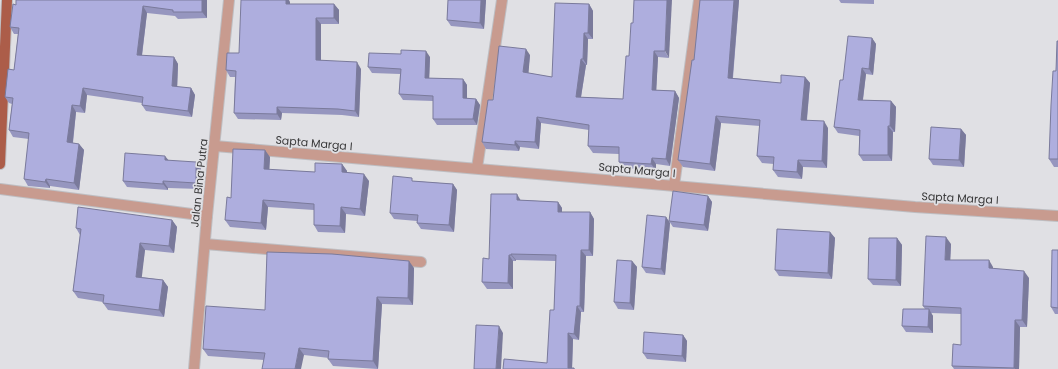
<svg xmlns="http://www.w3.org/2000/svg" width="1058" height="369" font-family="Poppins,sans-serif">
<rect width="100%" height="100%" fill="#e0e0e4"/>
<g fill="none" stroke-linecap="round" stroke-linejoin="round">
<g stroke="#bebec2" stroke-width="12">
<g id="minor">
<polyline points="215,146 915,207 1058,216"/>
<polyline points="477,168 502,0"/>
<polyline points="674,186 699,0"/>
<polyline points="0,189 207,216"/>
<polyline points="205,244 421,262"/>
</g>
</g>
<g stroke="#bebec2" stroke-width="12">
<polyline id="tertiary" points="194,369 207,216 229,0"/>
</g>
<g stroke="#bebec2" stroke-width="12">
<polyline id="primary" points="0,164 7,0"/>
</g>
<use href="#minor" stroke="#c89b8f" stroke-width="10"/>
<use href="#tertiary" stroke="#c89b8f" stroke-width="10"/>
<use href="#primary" stroke="#ac5d49" stroke-width="10"/>
</g>
<g fill="#9696bf">
<polygon points="207,0 207,18 178,19 175,16 147,13 142,56 174,57 178,64 177,87 191,88 195,95 192,117 146,111 142,105 142,103 87,95 85,113 76,112 73,143 79,144 84,150 79,190 50,186 50,188 28,186 24,179 29,139 13,137 9,130 12,104 9,103 5,97 14,70 18,34 14,34 10,27 16,5"/>
<polygon points="448,0 486,0 484,29 451,26 447,20"/>
<polygon points="634,0 669,58 658,57 656,90 675,91 679,98 670,166 656,164 656,170 623,168 619,162 619,154 593,153 588,146 589,130 541,123 539,149 520,147 519,151 486,149 482,142 493,100 530,55 528,73 552,77 589,4 593,11 593,39 588,39 587,65 586,65 581,97 623,99 629,56 633,23"/>
<polygon points="700,0 739,0 733,78 781,83 805,77 810,83 807,120 828,128 827,168 803,167 802,179 778,177 773,170 774,164 762,163 757,156 760,126 721,123 715,171 683,167 678,160 694,60"/>
<polygon points="839,0 874,0 874,4 841,3"/>
<polygon points="290,2 290,4 334,4 339,10 339,24 321,24 321,60 361,69 359,117 342,115 282,113 281,120 238,119 234,113 235,77 230,77 226,70 239,53"/>
<polygon points="872,38 876,44 873,75 866,74 863,100 891,101 896,107 895,132 893,132 892,161 863,161 859,155 859,136 838,133 834,127 843,80"/>
<polygon points="1058,41 1058,167 1054,167 1049,159"/>
<polygon points="401,54 430,57 429,78 463,79 467,85 467,98 476,99 480,105 477,125 437,125 433,119 433,101 403,100 399,94 400,74 372,73 368,67"/>
<polygon points="961,129 966,135 964,167 933,165 929,159"/>
<polygon points="270,157 269,170 315,172 342,164 347,171 347,173 369,181 365,216 346,214 345,233 318,232 314,225 314,210 268,207 266,230 230,227 225,220 231,198"/>
<polygon points="169,161 201,168 200,189 168,188 168,190 127,187 123,181"/>
<polygon points="414,181 453,184 457,190 454,232 421,229 417,223 417,221 394,219 390,213"/>
<polygon points="708,196 712,202 708,231 673,227 669,221"/>
<polygon points="521,200 558,202 562,208 562,212 590,212 594,219 593,256 586,256 584,312 581,312 579,340 573,339 572,368 574,368 575,369 503,369 547,363 554,310 556,261 516,260 516,261 513,261 513,289 487,289 482,282 489,259"/>
<polygon points="666,217 670,223 665,275 646,273 642,267"/>
<polygon points="172,220 177,227 174,253 145,250 141,277 163,280 168,287 164,317 108,310 103,303 103,302 78,298 73,291 80,235 76,228"/>
<polygon points="830,232 835,238 832,279 779,276 775,270"/>
<polygon points="897,238 902,245 901,286 873,285 868,279"/>
<polygon points="951,244 950,260 993,267 993,269 1029,278 1027,327 1020,327 1019,369 954,369 952,366 961,345 961,314 931,313 933,316 933,333 906,332 902,326 925,309 923,306"/>
<polygon points="1058,250 1058,314 1055,314 1051,307"/>
<polygon points="632,261 637,267 634,310 618,309 614,302"/>
<polygon points="414,268 413,305 382,304 378,369 333,366 328,359 329,358 304,355 264,360 208,356 203,349 265,310"/>
<polygon points="683,335 687,341 686,362 647,359 643,353"/>
</g>
<g fill="#7a7a9b">
<polygon points="202,0 207,0 207,18 202,12"/>
<polygon points="286,0 289,0 290,2 290,10 286,4"/>
<polygon points="481,0 486,0 484,29 480,23"/>
<polygon points="667,0 672,0 669,58 665,51"/>
<polygon points="734,0 739,0 732,85 728,78"/>
<polygon points="334,4 339,10 339,24 334,18"/>
<polygon points="589,4 593,11 593,39 588,33"/>
<polygon points="143,6 147,13 141,62 137,55"/>
<polygon points="316,18 321,24 321,66 316,60"/>
<polygon points="584,33 588,39 587,65 583,59"/>
<polygon points="872,38 876,44 873,75 869,69"/>
<polygon points="526,49 530,55 528,79 523,72"/>
<polygon points="426,51 430,57 429,84 425,78"/>
<polygon points="654,51 658,57 656,96 652,90"/>
<polygon points="174,57 178,64 177,92 172,86"/>
<polygon points="581,59 586,65 580,103 576,97"/>
<polygon points="357,62 361,69 359,117 355,111"/>
<polygon points="862,68 866,74 862,106 858,100"/>
<polygon points="805,77 810,83 806,127 801,120"/>
<polygon points="463,79 467,85 467,104 463,98"/>
<polygon points="83,88 87,95 85,113 80,106"/>
<polygon points="191,88 195,95 192,117 188,111"/>
<polygon points="675,91 679,98 670,166 666,159"/>
<polygon points="476,99 480,105 477,125 473,119"/>
<polygon points="891,101 896,107 895,132 890,126"/>
<polygon points="72,105 76,112 72,149 67,142"/>
<polygon points="277,107 282,113 281,120 277,114"/>
<polygon points="716,116 721,123 715,171 710,164"/>
<polygon points="537,117 541,123 539,149 535,142"/>
<polygon points="824,121 828,128 827,168 822,161"/>
<polygon points="888,126 893,132 892,161 888,155"/>
<polygon points="961,129 966,135 964,167 959,160"/>
<polygon points="515,141 520,147 519,151 515,145"/>
<polygon points="79,144 84,150 79,190 74,183"/>
<polygon points="265,150 270,157 269,176 264,169"/>
<polygon points="165,156 170,162 165,160"/>
<polygon points="652,158 656,164 656,170 651,164"/>
<polygon points="798,160 803,167 802,179 797,172"/>
<polygon points="196,162 201,168 200,189 196,183"/>
<polygon points="342,164 347,171 347,179 342,172"/>
<polygon points="364,174 369,181 365,216 360,209"/>
<polygon points="46,179 50,186 50,188 45,182"/>
<polygon points="163,181 168,188 168,190 163,184"/>
<polygon points="453,184 457,190 454,232 449,225"/>
<polygon points="517,194 521,201 517,200"/>
<polygon points="708,196 712,202 708,231 704,225"/>
<polygon points="263,200 268,207 266,230 261,223"/>
<polygon points="558,202 562,208 562,218 558,212"/>
<polygon points="341,207 346,214 345,233 340,226"/>
<polygon points="590,212 594,219 593,256 589,250"/>
<polygon points="666,217 670,223 665,275 661,269"/>
<polygon points="172,220 177,227 174,253 169,246"/>
<polygon points="830,232 835,238 832,279 828,273"/>
<polygon points="946,237 951,244 950,267 945,260"/>
<polygon points="897,238 902,245 901,286 896,280"/>
<polygon points="140,243 145,250 141,284 136,277"/>
<polygon points="581,250 586,256 584,312 580,306"/>
<polygon points="511,254 516,260 516,261 511,255"/>
<polygon points="509,255 513,261 513,289 508,283"/>
<polygon points="989,260 993,267 993,275 989,268"/>
<polygon points="409,261 414,268 413,305 408,298"/>
<polygon points="632,261 637,267 634,310 630,303"/>
<polygon points="1024,271 1029,278 1027,327 1022,320"/>
<polygon points="163,280 168,287 164,317 159,310"/>
<polygon points="377,297 382,304 378,369 373,361"/>
<polygon points="577,306 581,312 579,340 574,334"/>
<polygon points="929,309 933,316 933,333 928,327"/>
<polygon points="1015,320 1020,327 1019,369 1015,369 1014,368"/>
<polygon points="499,326 503,333 501,369 496,369"/>
<polygon points="568,333 573,339 572,369 568,368"/>
<polygon points="683,335 687,341 686,362 682,356"/>
<polygon points="299,348 304,355 301,369 295,369"/>
</g>
<g fill="#aeaede" stroke="#7a7a9b">
<polygon points="16,0 202,0 202,12 173,12 173,10 143,6 137,55 174,57 172,86 191,88 188,111 142,105 143,97 83,88 80,106 72,105 67,142 79,144 74,183 46,179 45,182 24,179 29,133 9,130 13,98 5,97 8,69 14,70 19,28 10,27 13,4 16,5"/>
<polygon points="241,0 286,0 286,4 334,4 334,18 316,18 316,60 357,62 355,111 338,109 277,107 277,114 234,113 236,71 226,70 227,53 239,53"/>
<polygon points="448,0 481,0 480,23 447,20"/>
<polygon points="634,0 667,0 665,51 654,51 652,90 675,91 666,159 652,158 651,164 619,162 619,147 588,146 589,125 537,117 535,142 515,141 515,145 482,142 488,100 493,100 499,46 526,49 523,72 552,77 555,3 589,4 588,33 584,33 583,59 581,59 576,97 623,99 626,56 629,56 631,23 633,23"/>
<polygon points="700,0 734,0 728,78 781,83 781,75 805,77 801,120 824,121 822,161 798,160 797,172 773,170 774,157 757,156 760,120 716,116 710,164 678,160 692,60 694,60"/>
<polygon points="848,36 872,38 869,69 862,68 858,100 891,101 890,126 888,126 888,155 859,155 860,130 834,127 840,80 843,80"/>
<polygon points="1057,41 1058,41 1058,159 1049,159 1051,105 1053,71 1056,71"/>
<polygon points="401,50 426,51 425,78 463,79 463,98 476,99 473,119 433,119 433,96 399,94 401,69 368,67 369,53 401,54"/>
<polygon points="931,127 961,129 959,160 929,159"/>
<polygon points="233,149 265,150 264,169 315,172 315,163 342,164 342,172 364,174 360,209 341,207 340,226 314,225 314,204 263,200 261,223 225,220 227,197 231,198"/>
<polygon points="125,153 165,156 165,160 196,162 196,183 163,181 163,184 123,181"/>
<polygon points="393,176 412,178 412,181 453,184 449,225 417,223 418,215 390,213"/>
<polygon points="673,191 708,196 704,225 669,221"/>
<polygon points="491,194 517,194 517,200 558,202 558,212 590,212 589,250 581,250 580,306 577,306 574,334 568,333 568,368 574,368 574,369 503,369 504,359 547,363 550,310 554,310 556,255 511,254 511,255 509,255 508,283 482,282 483,258 489,259"/>
<polygon points="78,207 172,220 169,246 140,243 136,277 163,280 159,310 103,303 104,295 73,291 81,229 76,228"/>
<polygon points="647,215 666,217 661,269 642,267"/>
<polygon points="777,229 830,232 828,273 775,270"/>
<polygon points="926,236 946,237 945,260 989,260 989,268 1024,271 1022,320 1015,320 1014,368 952,366 953,344 961,345 961,308 923,306"/>
<polygon points="869,238 897,238 896,280 868,279"/>
<polygon points="1052,250 1058,250 1058,308 1051,307"/>
<polygon points="267,252 332,254 409,261 408,298 377,297 373,361 328,359 329,351 299,348 295,369 262,369 265,353 203,349 206,306 265,310"/>
<polygon points="617,260 632,261 630,303 614,302"/>
<polygon points="903,309 929,309 928,327 902,326"/>
<polygon points="476,325 499,326 496,369 474,369"/>
<polygon points="644,332 683,335 682,356 643,353"/>
</g>
<g text-anchor="middle" dominant-baseline="central" stroke-width="3.5" stroke-linejoin="round" paint-order="stroke">
<g font-size="11" fill="#383839" stroke="#e0e0e4">
<text transform="translate(314 143) rotate(5)">Sapta Marga I</text>
<text transform="translate(637 170) rotate(5)">Sapta Marga I</text>
<text transform="translate(199 183) rotate(-84)">Jalan Bina Putra</text>
<text transform="translate(960 198) rotate(3)">Sapta Marga I</text>
</g>
</g>
</svg>
